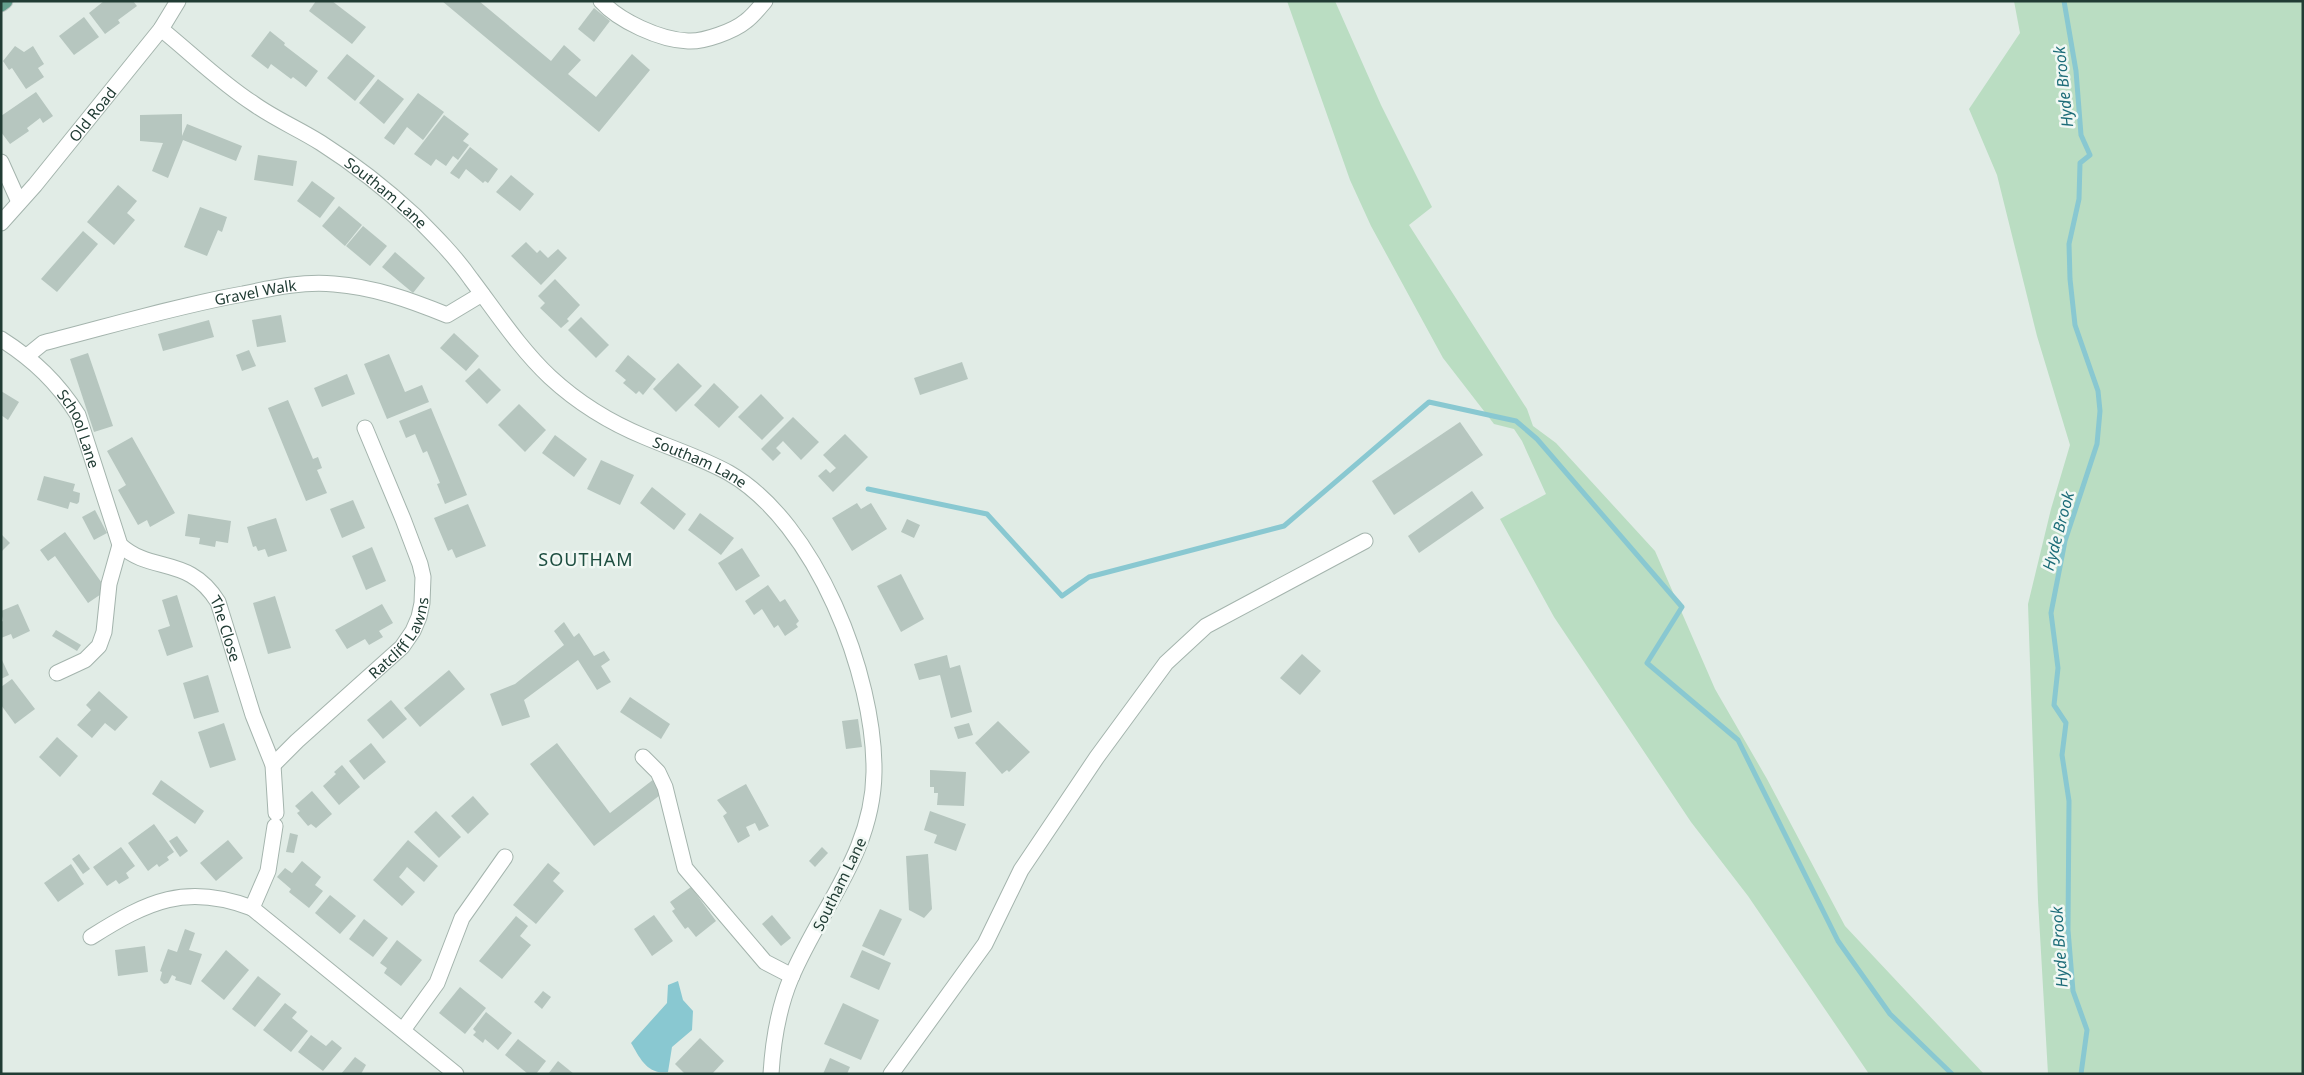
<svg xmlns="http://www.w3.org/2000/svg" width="2304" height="1075" font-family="'Noto Sans',sans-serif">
<rect width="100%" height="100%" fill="#e1ece6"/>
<g fill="#baddc2">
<polygon points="1287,1 1335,1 1381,105 1432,207 1409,225 1527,409 1533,426 1556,443 1655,551 1715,689 1767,779 1845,926 1984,1074 1869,1074 1748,896 1691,822 1554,617 1500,519 1546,494 1522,441 1514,429 1494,424 1443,358 1371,226 1350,180"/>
<polygon points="2014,1 2303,1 2303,1074 2048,1074 2038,900 2028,604 2051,509 2070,445 2037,336 1997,175 1969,109 2020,33"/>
</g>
<path fill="#89c8d1" d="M 678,981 L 683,1000 L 693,1011 L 692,1030 L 672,1047 L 668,1072 C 647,1075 640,1058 631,1043 L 667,1003 L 668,985 Z"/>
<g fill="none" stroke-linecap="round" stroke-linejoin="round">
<g stroke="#89c8d1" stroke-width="5">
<polyline points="2064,1 2076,71 2081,135 2090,155 2080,163 2079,199 2069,244 2070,279 2075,325 2098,391 2100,411 2097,444 2065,541 2051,613 2058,668 2054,705 2066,723 2062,755 2069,801 2068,930 2073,991 2087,1030 2081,1074"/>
<polyline points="868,489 987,514 1062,596 1089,577 1284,526 1429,402 1516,421 1537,439 1682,607 1647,663 1738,740 1838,941 1890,1014 1952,1074"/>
</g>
</g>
<g fill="#b6c6bf">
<polygon points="104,1 133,1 137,6 118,20 120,23 105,34 89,13"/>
<polygon points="316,1 332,1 366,27 352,44 309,11"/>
<polygon points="442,1 479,1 551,61 564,45 581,60 568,74 596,97 632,54 650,70 599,132"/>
<polygon points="594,8 610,21 594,42 578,29"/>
<polygon points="84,17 99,37 74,55 59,36"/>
<polygon points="270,31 285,43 284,45 318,71 306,87 293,77 291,79 271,64 268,69 251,56"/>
<polygon points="15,46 24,52 33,46 44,64 38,68 44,77 26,89 12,68 9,70 3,61"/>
<polygon points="347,54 375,76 355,101 327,78"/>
<polygon points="378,79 404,99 384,124 359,103"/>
<polygon points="36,92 53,116 43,123 40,118 27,128 29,131 10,144 1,132 1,116"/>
<polygon points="418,93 444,112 423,140 407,127 394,145 384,138"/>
<polygon points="182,114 182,136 187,124 242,146 236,161 183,140 168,178 152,171 163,143 140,141 140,115"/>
<polygon points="444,115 469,134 463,141 469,145 458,160 453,156 446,166 436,159 431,166 414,154"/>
<polygon points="470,147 498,169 488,183 485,181 483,183 466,169 459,179 450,173"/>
<polygon points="258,155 297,161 293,186 254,180"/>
<polygon points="511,175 534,194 520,211 496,192"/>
<polygon points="312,181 335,198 320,218 297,201"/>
<polygon points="118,185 137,201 127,213 135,220 114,245 87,222"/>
<polygon points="339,206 362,225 345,246 322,226"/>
<polygon points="200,207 227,217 222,232 218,230 207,256 184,247"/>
<polygon points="363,226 387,246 370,266 346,246"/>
<polygon points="83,231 98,244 57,292 41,279"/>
<polygon points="526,242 537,253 540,250 548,258 558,249 567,258 541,285 511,256"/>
<polygon points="395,252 425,278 413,293 382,267"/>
<polygon points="555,279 580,305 567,319 569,321 561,328 540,308 545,303 538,296"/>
<polygon points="281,315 286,342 257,347 252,320"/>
<polygon points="581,317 609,345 596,358 568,330"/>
<polygon points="209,320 214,337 163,351 158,334"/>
<polygon points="454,333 479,356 466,371 440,348"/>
<polygon points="249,350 256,366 242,371 236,355"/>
<polygon points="88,353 113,426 94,432 70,359"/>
<polygon points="389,354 405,392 422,385 429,402 387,419 364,364"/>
<polygon points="628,355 656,379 643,395 639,391 636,394 623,383 626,380 615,371"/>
<polygon points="962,362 968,379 920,395 914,378"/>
<polygon points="678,363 702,386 676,412 653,389"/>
<polygon points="479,368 501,390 487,404 465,381"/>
<polygon points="347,374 355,394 322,407 314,388"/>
<polygon points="714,383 739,407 719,428 694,405"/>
<polygon points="1,391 19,402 8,420 1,415"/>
<polygon points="761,394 784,418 762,440 738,417"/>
<polygon points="288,400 313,459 318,457 322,468 317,470 327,493 306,501 268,408"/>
<polygon points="519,404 546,430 525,452 498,425"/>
<polygon points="431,408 467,495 445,504 437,484 440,483 427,451 423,453 415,434 406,438 399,421"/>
<polygon points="793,417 819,442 801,460 783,441 776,448 781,453 773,461 761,449"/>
<polygon points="1460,422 1483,455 1394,515 1372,481"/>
<polygon points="845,434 868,457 833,492 818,476 826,469 830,473 836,468 823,455"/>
<polygon points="555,435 587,459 574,477 542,453"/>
<polygon points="132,437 175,513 150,527 147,520 138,525 118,490 126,485 107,451"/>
<polygon points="601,460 634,475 620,505 587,489"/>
<polygon points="44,476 75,484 73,491 80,493 79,502 77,504 70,502 68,509 37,500"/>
<polygon points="652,487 686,514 674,530 640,503"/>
<polygon points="1472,491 1484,508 1419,553 1408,536"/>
<polygon points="353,500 365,528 342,538 330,509"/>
<polygon points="857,503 861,509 871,503 887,529 852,551 832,518"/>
<polygon points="468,504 486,546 456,558 452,549 448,551 434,518"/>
<polygon points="95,510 107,533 94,540 82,517"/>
<polygon points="700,513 734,538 721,555 688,530"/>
<polygon points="188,514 231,521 228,543 216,541 215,547 199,544 200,538 185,536"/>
<polygon points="276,518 287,551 268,557 265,549 258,551 256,546 253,547 247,527"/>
<polygon points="907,519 920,525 914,538 901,532"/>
<polygon points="65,532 107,590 88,603 55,556 48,561 40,550"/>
<polygon points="1,534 10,543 1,552"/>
<polygon points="372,547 386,581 366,590 352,556"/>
<polygon points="742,548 760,576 736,591 718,563"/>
<polygon points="901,574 924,619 901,632 877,586"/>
<polygon points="768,585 780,602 785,599 799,621 796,624 798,627 785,636 778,625 774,628 762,609 754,615 745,601"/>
<polygon points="177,595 193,647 167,656 158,630 170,626 162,600"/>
<polygon points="275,596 291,648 268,654 253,603"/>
<polygon points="18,604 30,631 13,639 11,634 1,638 1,622 3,621 1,611"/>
<polygon points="382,604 393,623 379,631 383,637 369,645 365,639 347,649 335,630"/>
<polygon points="564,622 574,637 579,633 594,656 604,651 610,660 601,666 611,682 597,690 578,660 524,700 530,717 502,726 490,694 515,684 564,645 554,631"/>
<polygon points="56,630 81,645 77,651 52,636"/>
<polygon points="1302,654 1321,671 1300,695 1280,678"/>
<polygon points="947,655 950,668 960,665 972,712 951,718 940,675 919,680 914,664"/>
<polygon points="1,658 9,675 1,679"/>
<polygon points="449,670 465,689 420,727 404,708"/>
<polygon points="208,675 219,712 194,719 183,683"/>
<polygon points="12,679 35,709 15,724 1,705 1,687"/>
<polygon points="99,691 128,717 115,731 105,723 92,738 77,725 91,710 86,705"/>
<polygon points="630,697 670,724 661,739 620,712"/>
<polygon points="391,700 407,719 383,739 367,720"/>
<polygon points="858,719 862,747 846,749 842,721"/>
<polygon points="998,721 1030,752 1009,772 1007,770 1002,774 975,743"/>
<polygon points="224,723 236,760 210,768 198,732"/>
<polygon points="969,723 973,735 958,739 954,727"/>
<polygon points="57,737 78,756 60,777 39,757"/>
<polygon points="371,743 386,762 364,780 349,761"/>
<polygon points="557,743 610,813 654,779 664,792 594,846 530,764"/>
<polygon points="342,765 360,787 339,805 323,786 336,774 334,772"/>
<polygon points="930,770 966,772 964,806 937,805 938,793 934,793 934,787 930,787"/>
<polygon points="161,780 204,811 195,824 152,794"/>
<polygon points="746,784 769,826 759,831 755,823 746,827 750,836 738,843 723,816 727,813 717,800"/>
<polygon points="312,791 332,814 316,828 311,824 308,826 297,813 300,811 295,806"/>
<polygon points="473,796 489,814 468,834 451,816"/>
<polygon points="436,811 461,837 439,858 414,832"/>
<polygon points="930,811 966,824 956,851 934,843 937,835 924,830"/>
<polygon points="154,824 174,852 167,857 169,860 159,867 157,864 148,871 128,843"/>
<polygon points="290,833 298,835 294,853 286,852"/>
<polygon points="177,836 188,851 180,857 169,841"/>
<polygon points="228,840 243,858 216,881 200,863"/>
<polygon points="408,840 438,866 424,882 407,867 404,871 399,877 415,892 402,906 373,880"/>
<polygon points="121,847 135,866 126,873 129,878 119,884 116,880 107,886 93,867"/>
<polygon points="822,847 828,853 815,867 809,861"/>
<polygon points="79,854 90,869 83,874 72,859"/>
<polygon points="928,854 932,909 924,918 909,910 906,856"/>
<polygon points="302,861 321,877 315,885 323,891 309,908 289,892 291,889 277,877 285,868 292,873"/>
<polygon points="548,863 560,873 553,881 564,891 536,924 513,905"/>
<polygon points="71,864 84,884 58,902 44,883"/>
<polygon points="691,887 716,921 696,937 688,927 685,929 672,911 675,909 670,902"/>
<polygon points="330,895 356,916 340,934 315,913"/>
<polygon points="880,909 902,919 884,956 862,946"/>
<polygon points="654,915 673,941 652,956 634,929"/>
<polygon points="772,915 791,938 781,946 762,924"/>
<polygon points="516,916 528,926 520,936 531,945 502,979 479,961"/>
<polygon points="364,919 388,938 373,957 349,939"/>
<polygon points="185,929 195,933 189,950 202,954 191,985 175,980 176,977 172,975 168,983 164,984 160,980 162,972 160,971 168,949 177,952"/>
<polygon points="397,940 422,960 401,986 384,973 387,968 380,963"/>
<polygon points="145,946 148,972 118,976 115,950"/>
<polygon points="226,950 249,970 224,1000 201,981"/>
<polygon points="862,950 891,963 879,990 850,977"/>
<polygon points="258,976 281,994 255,1027 232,1009"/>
<polygon points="460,987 486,1008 465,1034 439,1013"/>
<polygon points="543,991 551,997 542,1009 534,1002"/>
<polygon points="285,1003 297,1012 292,1018 308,1031 291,1052 263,1030"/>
<polygon points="843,1003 879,1020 861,1060 824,1044"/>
<polygon points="486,1012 512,1033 498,1050 485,1039 483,1043 473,1035 476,1032 473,1029"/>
<polygon points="311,1035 326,1046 332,1040 342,1048 323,1071 298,1052"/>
<polygon points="700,1038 724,1061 712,1074 685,1074 675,1064"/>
<polygon points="518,1039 546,1061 536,1074 528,1074 505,1055"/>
<polygon points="355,1057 366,1065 361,1074 341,1074"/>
<polygon points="830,1058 850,1067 847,1074 823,1074"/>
<polygon points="558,1061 574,1074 548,1074"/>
</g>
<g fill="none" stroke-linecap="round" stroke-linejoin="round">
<g stroke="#a4b4ad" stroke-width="17">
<g id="minor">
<path d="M 601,1 C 619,21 660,40 688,41 C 704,42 734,31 746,21 C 753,16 759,8 765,1"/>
<path id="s1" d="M 161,29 C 192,54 221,83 254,104 C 275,119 299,129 321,143 C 354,164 386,189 415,216 C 435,236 455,256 471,279 C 496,312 520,349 550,377 C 577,402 611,423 645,437 C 673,449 702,458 729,473 C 816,523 875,675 874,772 C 873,853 821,907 791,978 C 778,1009 773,1041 771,1074"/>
<polyline points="1,162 19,202"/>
<path id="s2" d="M 1,223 L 35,185 L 161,29 L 178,1"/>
<path id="s3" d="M 1,339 C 34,360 58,383 78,415 L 120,545 C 152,574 189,555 218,602 L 253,715 L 273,765 L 276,813"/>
<path id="s4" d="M 27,356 L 43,343 C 110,326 176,306 243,294 C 272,288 303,281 334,284 C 374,287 410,300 447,315 L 482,294"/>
<polyline points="57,673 85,660 99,646 104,632 109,584 120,545"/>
<polyline points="643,757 658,772 665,787 685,868 765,962 792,976"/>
<path id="s5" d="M 273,765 L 297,741 L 402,647 L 413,631 L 419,617 L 422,603 L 423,577 L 420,564 L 403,519 L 365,428"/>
<polyline points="275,826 268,871 252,908 456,1074"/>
<path d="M 91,937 C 148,901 186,883 252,908"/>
<polyline points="403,1030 437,983 462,918 505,857"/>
<polyline points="891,1074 985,944 1021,870 1097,757 1166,663 1206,626 1365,541"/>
</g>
</g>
<g stroke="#c1c8c6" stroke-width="17">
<polyline id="major" points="1,4 5,1"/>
</g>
<use href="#minor" stroke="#fff" stroke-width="15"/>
<use href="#major" stroke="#66a18f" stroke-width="15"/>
</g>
<g text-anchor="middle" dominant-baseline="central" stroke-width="5" stroke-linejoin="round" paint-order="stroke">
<g font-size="15" fill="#213c34" stroke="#f1f8f4">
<text stroke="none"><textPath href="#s2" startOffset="142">Old Road</textPath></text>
<text stroke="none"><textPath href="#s1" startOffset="279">Southam Lane</textPath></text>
<text stroke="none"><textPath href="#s4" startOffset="239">Gravel Walk</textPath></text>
<text stroke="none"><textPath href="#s3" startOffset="122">School Lane</textPath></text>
<text stroke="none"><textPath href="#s1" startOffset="700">Southam Lane</textPath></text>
<text stroke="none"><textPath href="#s3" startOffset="390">The Close</textPath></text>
<text stroke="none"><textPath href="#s5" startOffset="181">Ratcliff Lawns</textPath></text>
<text transform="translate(839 884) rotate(-64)">Southam Lane</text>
</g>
<g font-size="16" font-style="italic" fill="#1c6c78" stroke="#f1f8f4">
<text transform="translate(2063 87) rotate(-96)">Hyde Brook</text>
<text transform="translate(2058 531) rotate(-75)">Hyde Brook</text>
<text transform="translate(2059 947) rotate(-94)">Hyde Brook</text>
</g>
<g font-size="18" letter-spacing="1" fill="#1d4e40" stroke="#f1f8f4">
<text x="586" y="559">SOUTHAM</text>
</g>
</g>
<rect width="2304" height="1075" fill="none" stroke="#213c34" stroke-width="5"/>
</svg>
